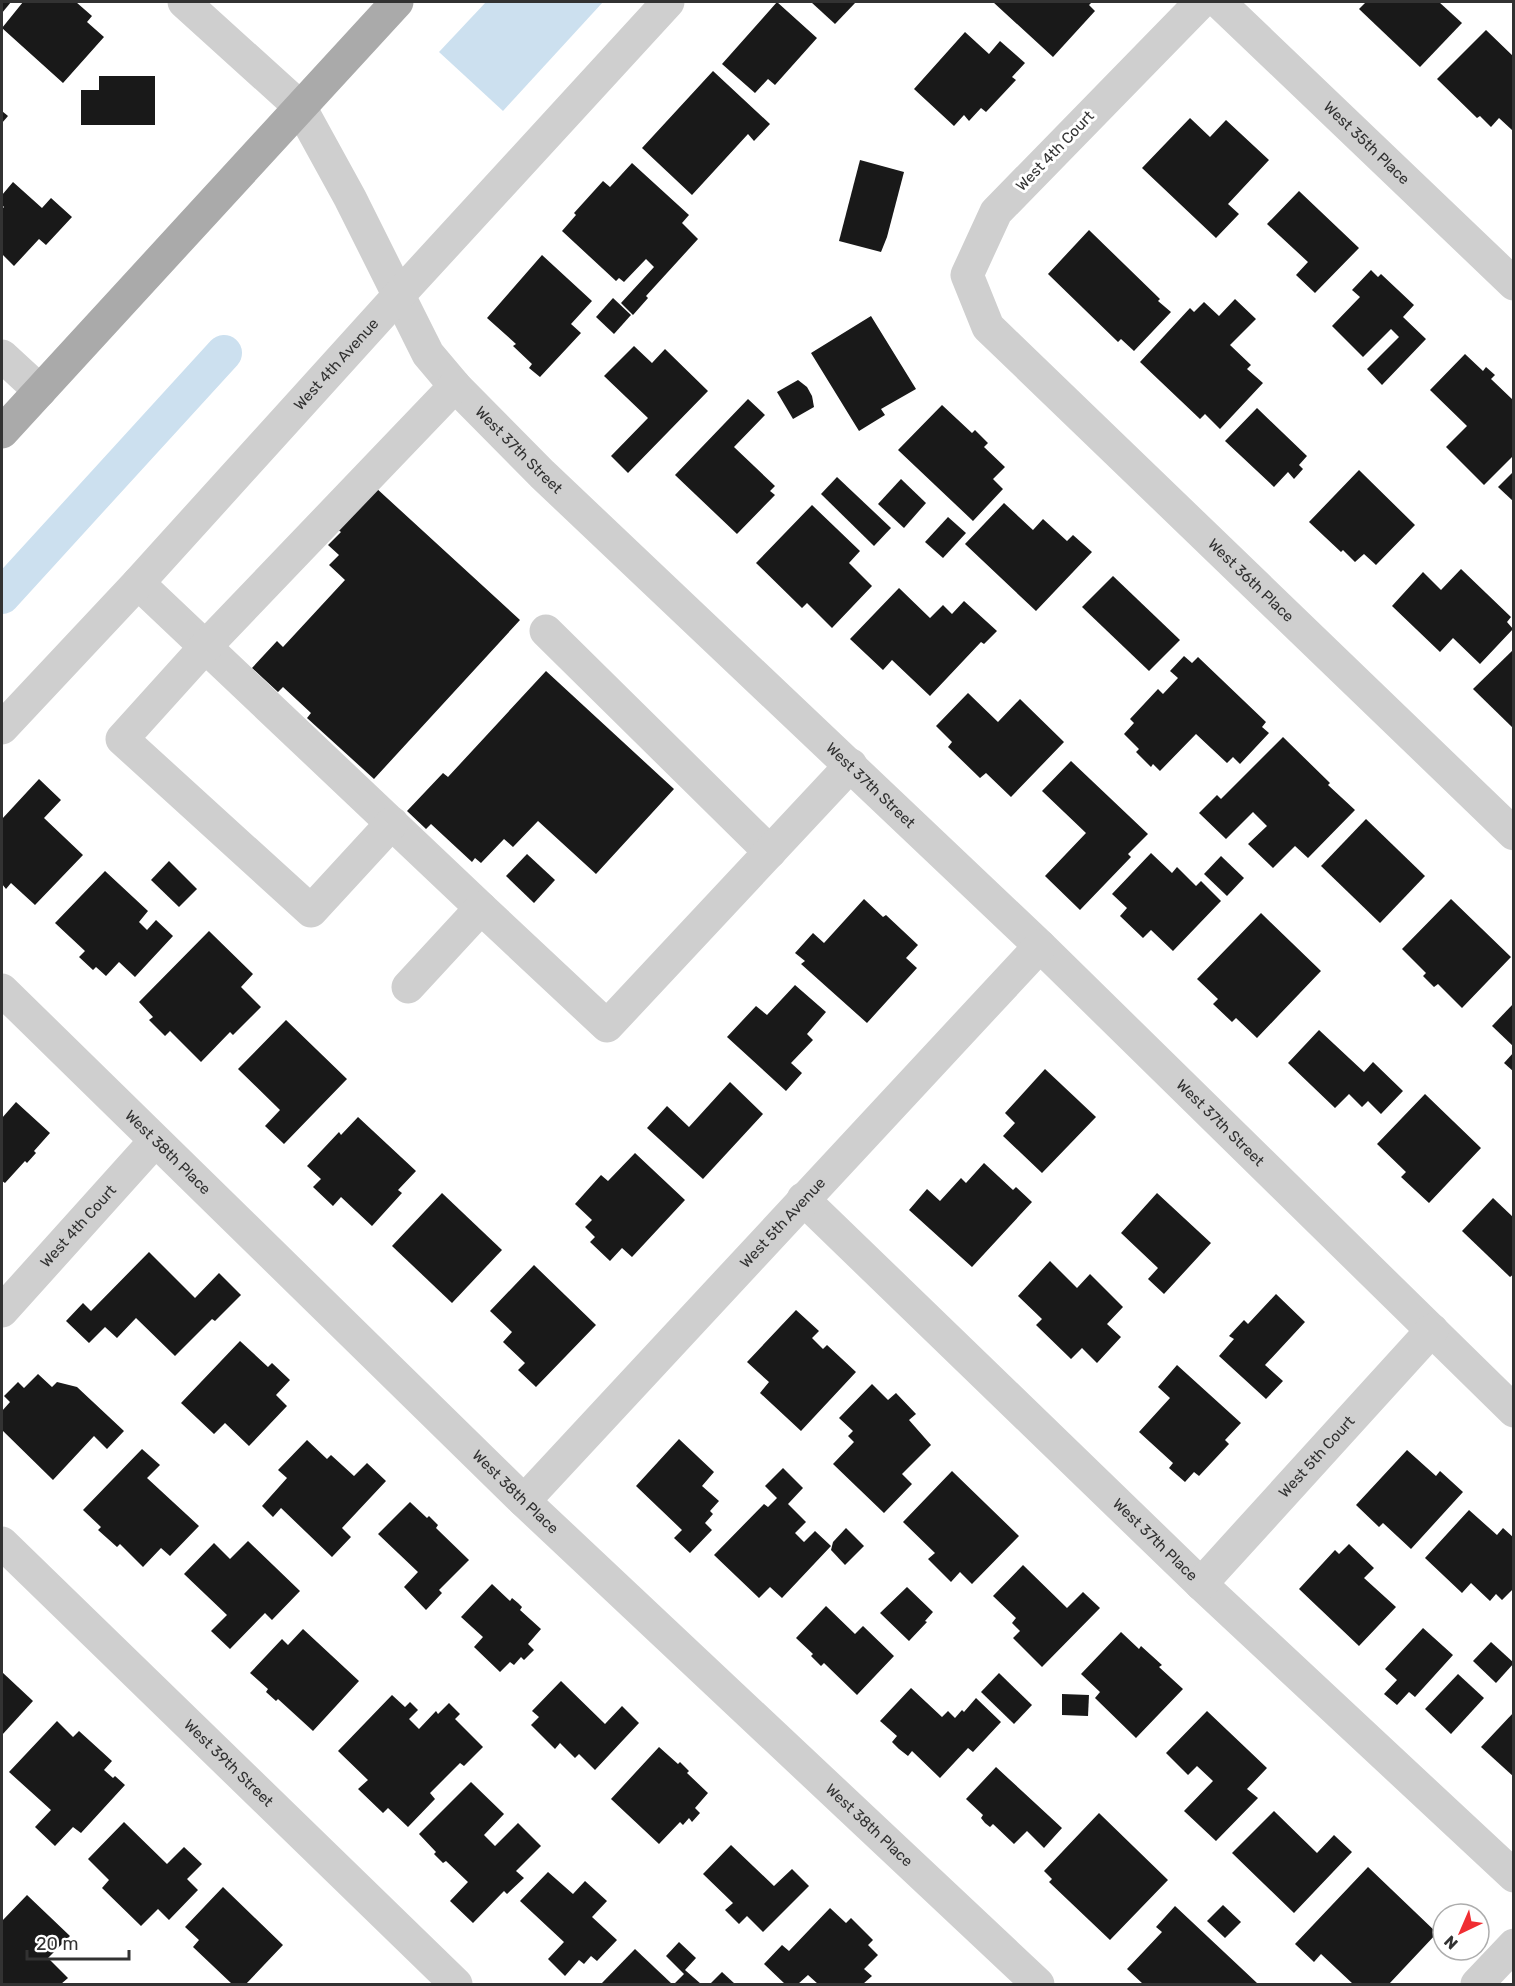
<svg xmlns="http://www.w3.org/2000/svg" width="1515" height="1986" font-family="Rubik,sans-serif">
<rect width="100%" height="100%" fill="#fff"/>
<polygon fill="#cce0ef" points="486,2 603,2 503,111 439,52"/>
<g fill="none" stroke-linecap="round" stroke-linejoin="round">
<polyline stroke="#cce0ef" stroke-width="36" points="2,596 224,353"/>
</g>
<g fill="#191919">
<polygon points="2,2 11,2 2,13"/>
<polygon points="23,2 76,2 92,16 87,22 104,37 63,83 2,28"/>
<polygon points="777,2 817,38 775,85 768,79 755,93 722,64"/>
<polygon points="811,2 856,2 835,24"/>
<polygon points="993,2 1092,2 1089,5 1095,11 1053,57"/>
<polygon points="1366,2 1439,2 1462,23 1420,67 1359,9"/>
<polygon points="1486,30 1514,57 1514,128 1512,130 1499,118 1491,127 1480,116 1477,118 1437,79"/>
<polygon points="965,32 989,54 1000,41 1025,63 1012,77 1016,80 986,112 981,108 969,121 964,115 954,126 914,89"/>
<polygon points="713,71 770,124 754,141 748,134 692,195 642,148"/>
<polygon points="99,76 155,76 155,125 81,125 81,90 99,90"/>
<polygon points="2,111 8,116 2,123"/>
<polygon points="1190,118 1210,137 1226,120 1269,160 1228,204 1239,214 1216,238 1142,168"/>
<polygon points="860,160 904,172 887,237 881,252 839,241"/>
<polygon points="632,163 689,215 682,223 698,239 646,296 648,298 633,315 621,303 654,267 646,259 624,282 619,278 616,281 562,231 576,215 574,213 603,181 610,187"/>
<polygon points="13,182 42,208 51,198 72,217 46,245 39,239 14,266 2,254 2,209 4,207 2,205 2,195"/>
<polygon points="1299,191 1359,248 1315,293 1296,275 1308,262 1267,224"/>
<polygon points="1089,230 1160,299 1158,301 1171,312 1134,351 1121,339 1118,342 1048,274"/>
<polygon points="542,255 592,301 571,324 581,333 540,377 529,368 532,364 513,346 516,344 487,318"/>
<polygon points="1371,270 1378,277 1381,274 1414,305 1403,317 1426,339 1382,385 1367,369 1399,337 1391,329 1363,357 1332,326 1360,297 1352,290"/>
<polygon points="613,298 631,315 614,334 596,317"/>
<polygon points="1235,299 1256,319 1230,345 1251,365 1247,369 1263,383 1220,429 1205,414 1200,419 1140,362 1190,308 1194,312 1204,302 1219,316"/>
<polygon points="871,316 916,389 881,409 885,415 859,431 811,353"/>
<polygon points="634,346 652,363 665,349 708,391 628,473 611,456 648,418 604,376"/>
<polygon points="1465,354 1483,371 1486,367 1495,375 1491,379 1514,401 1514,455 1484,485 1446,447 1467,426 1430,390"/>
<polygon points="798,380 807,387 812,396 814,407 793,419 777,392"/>
<polygon points="748,399 765,415 734,447 775,486 770,491 775,495 737,534 675,475"/>
<polygon points="942,405 972,433 975,430 988,443 984,447 1005,467 993,479 1003,489 973,521 898,450"/>
<polygon points="1257,408 1307,456 1299,465 1303,469 1294,479 1288,472 1274,487 1225,441"/>
<polygon points="1359,470 1415,525 1376,565 1364,554 1355,562 1343,550 1341,552 1309,522"/>
<polygon points="1514,471 1514,502 1498,487"/>
<polygon points="837,477 891,528 874,546 821,494"/>
<polygon points="901,479 926,503 904,528 878,504"/>
<polygon points="375,487 520,620 374,779 307,718 311,713 283,687 278,692 252,668 277,641 283,647 345,580 329,565 339,555 328,545 341,532 337,529"/>
<polygon points="1004,503 1033,530 1043,519 1067,541 1073,535 1092,552 1036,611 965,544"/>
<polygon points="812,505 860,551 849,563 872,586 832,628 807,603 802,608 756,563"/>
<polygon points="948,517 966,533 943,558 925,542"/>
<polygon points="1461,569 1511,617 1507,622 1513,629 1480,664 1453,638 1440,652 1392,606 1423,572 1441,590"/>
<polygon points="1113,576 1180,640 1149,671 1082,607"/>
<polygon points="899,588 930,618 943,605 952,614 964,601 997,631 984,644 981,642 930,696 892,660 883,670 850,639"/>
<polygon points="1514,649 1514,729 1473,689"/>
<polygon points="1184,656 1192,663 1198,657 1266,722 1262,727 1269,733 1240,764 1233,757 1227,763 1196,734 1160,771 1153,764 1151,767 1136,752 1139,749 1124,734 1134,723 1130,719 1158,689 1163,694 1178,678 1170,671"/>
<polygon points="546,671 674,789 596,874 538,821 513,847 504,839 481,863 475,858 472,862 431,824 426,829 407,811 443,773 448,777"/>
<polygon points="968,693 998,722 1020,699 1064,742 1011,797 986,773 980,778 948,747 952,742 936,726"/>
<polygon points="1283,737 1330,783 1328,785 1355,810 1308,858 1295,846 1273,868 1248,844 1267,826 1253,812 1226,839 1199,813 1217,795 1221,799"/>
<polygon points="1071,761 1148,834 1128,854 1131,857 1080,910 1045,876 1086,833 1042,791"/>
<polygon points="39,779 61,800 44,818 83,855 35,905 11,883 6,889 2,884 2,819"/>
<polygon points="1366,819 1425,876 1380,923 1321,866"/>
<polygon points="1151,853 1172,873 1177,867 1196,886 1201,881 1221,901 1173,951 1151,930 1143,938 1120,916 1127,908 1112,894"/>
<polygon points="527,854 555,880 534,903 506,876"/>
<polygon points="1221,856 1244,878 1227,896 1204,874"/>
<polygon points="169,861 197,889 179,907 151,880"/>
<polygon points="105,871 148,911 139,922 147,930 156,920 173,936 135,977 119,962 106,976 96,967 93,970 79,957 85,951 55,923"/>
<polygon points="864,899 883,917 886,915 918,945 906,958 917,968 867,1023 801,964 805,961 795,953 813,933 824,943"/>
<polygon points="1451,899 1511,957 1462,1008 1438,984 1434,987 1423,976 1426,973 1402,949"/>
<polygon points="1261,913 1321,971 1257,1038 1236,1018 1232,1022 1213,1004 1218,999 1197,979"/>
<polygon points="209,931 253,974 241,987 261,1007 233,1035 230,1032 201,1062 170,1031 165,1036 149,1020 153,1017 139,1002"/>
<polygon points="795,985 826,1012 807,1034 813,1040 791,1063 802,1073 786,1091 727,1037 756,1006 767,1015"/>
<polygon points="1514,1003 1514,1047 1492,1026"/>
<polygon points="286,1020 347,1079 284,1144 265,1126 280,1110 238,1069"/>
<polygon points="1319,1030 1364,1072 1373,1062 1403,1091 1381,1114 1368,1101 1362,1107 1349,1094 1335,1108 1288,1063"/>
<polygon points="1514,1052 1514,1072 1504,1063"/>
<polygon points="1045,1069 1096,1117 1042,1173 1003,1136 1015,1123 1005,1113"/>
<polygon points="730,1082 763,1114 703,1179 647,1128 667,1106 689,1127"/>
<polygon points="1425,1094 1481,1148 1429,1203 1401,1177 1406,1172 1377,1144"/>
<polygon points="16,1102 50,1133 34,1151 36,1153 27,1163 25,1161 5,1183 2,1181 2,1118"/>
<polygon points="358,1117 416,1171 398,1190 402,1193 372,1226 341,1197 333,1206 313,1187 321,1179 307,1166 339,1132 341,1135"/>
<polygon points="635,1153 685,1200 632,1257 622,1248 610,1261 590,1242 595,1237 585,1227 592,1220 575,1204 601,1175 608,1181"/>
<polygon points="984,1163 1013,1190 1016,1187 1032,1202 972,1267 909,1210 927,1189 940,1201 961,1178 966,1183"/>
<polygon points="442,1193 502,1250 452,1303 392,1246"/>
<polygon points="1157,1193 1211,1243 1164,1294 1148,1279 1158,1268 1121,1233"/>
<polygon points="1493,1198 1514,1218 1514,1274 1510,1277 1462,1231"/>
<polygon points="149,1252 195,1298 219,1273 241,1295 215,1321 212,1319 175,1356 136,1318 117,1338 105,1327 89,1343 66,1321 83,1303 91,1311"/>
<polygon points="1050,1261 1077,1288 1090,1274 1123,1307 1107,1324 1121,1337 1097,1363 1082,1348 1071,1359 1036,1325 1042,1319 1018,1296"/>
<polygon points="534,1265 596,1325 536,1387 518,1370 525,1363 503,1342 512,1332 490,1311"/>
<polygon points="1276,1294 1305,1322 1265,1365 1283,1381 1266,1399 1219,1356 1234,1339 1229,1336 1244,1320 1248,1324"/>
<polygon points="796,1310 819,1331 812,1338 823,1349 827,1345 856,1372 801,1431 760,1393 769,1382 747,1362"/>
<polygon points="240,1341 268,1367 272,1363 290,1380 276,1395 287,1406 249,1446 225,1423 214,1434 181,1403"/>
<polygon points="1177,1365 1241,1423 1225,1440 1229,1444 1199,1476 1194,1472 1185,1482 1169,1468 1173,1463 1139,1432 1170,1398 1158,1387"/>
<polygon points="38,1374 52,1387 57,1382 77,1387 124,1431 107,1449 94,1436 53,1480 2,1430 2,1411 10,1402 4,1396 18,1382 24,1388"/>
<polygon points="872,1384 888,1400 896,1393 916,1414 909,1420 931,1445 902,1474 912,1484 884,1513 833,1464 854,1442 848,1436 853,1431 839,1418"/>
<polygon points="679,1439 714,1472 702,1486 719,1501 710,1511 713,1514 705,1523 712,1530 690,1553 674,1538 682,1530 636,1486"/>
<polygon points="307,1440 327,1459 331,1455 354,1476 367,1463 386,1481 342,1528 351,1537 332,1557 281,1508 273,1517 262,1506 287,1478 278,1470"/>
<polygon points="142,1449 160,1465 147,1478 199,1526 170,1556 161,1548 143,1567 120,1544 117,1547 98,1530 101,1527 83,1510"/>
<polygon points="1407,1450 1436,1476 1440,1471 1463,1492 1411,1549 1383,1523 1379,1527 1356,1505"/>
<polygon points="783,1468 803,1488 788,1504 806,1522 795,1533 804,1542 815,1531 831,1546 782,1598 770,1587 759,1598 714,1555 764,1504 768,1507 777,1498 765,1486"/>
<polygon points="952,1471 1019,1536 972,1584 960,1572 951,1582 928,1559 935,1553 903,1522"/>
<polygon points="410,1502 427,1518 429,1516 438,1525 436,1528 469,1560 439,1590 442,1593 426,1610 404,1587 418,1572 378,1534"/>
<polygon points="1469,1510 1497,1535 1503,1528 1514,1538 1514,1588 1502,1600 1496,1594 1490,1601 1471,1583 1462,1593 1425,1558"/>
<polygon points="846,1528 864,1546 845,1565 831,1550 833,1542"/>
<polygon points="248,1541 300,1591 272,1620 265,1613 230,1649 211,1631 227,1615 184,1574 214,1543 230,1559"/>
<polygon points="1349,1544 1374,1568 1364,1578 1396,1607 1359,1646 1299,1589 1335,1550 1339,1554"/>
<polygon points="1023,1565 1067,1608 1083,1592 1100,1608 1042,1667 1013,1638 1020,1631 1012,1623 1016,1618 993,1596"/>
<polygon points="492,1584 510,1601 512,1598 518,1603 522,1607 520,1610 541,1629 528,1644 534,1650 524,1660 521,1657 514,1665 510,1662 500,1672 474,1647 483,1637 461,1617"/>
<polygon points="907,1587 933,1612 925,1621 927,1622 909,1641 880,1613"/>
<polygon points="826,1606 855,1634 863,1626 894,1656 857,1695 824,1663 821,1666 811,1656 813,1654 796,1638"/>
<polygon points="1423,1628 1453,1655 1415,1697 1409,1692 1397,1705 1384,1694 1397,1680 1385,1669"/>
<polygon points="303,1629 359,1681 313,1731 278,1699 276,1701 266,1692 268,1689 250,1673 282,1639 288,1645"/>
<polygon points="1121,1632 1139,1649 1141,1646 1162,1665 1159,1667 1183,1689 1136,1738 1095,1698 1100,1692 1081,1674"/>
<polygon points="1491,1642 1514,1663 1496,1683 1473,1661"/>
<polygon points="2,1672 33,1701 2,1735"/>
<polygon points="999,1673 1032,1705 1014,1724 981,1692"/>
<polygon points="1458,1674 1484,1698 1451,1734 1425,1709"/>
<polygon points="561,1681 605,1724 622,1706 639,1723 595,1770 579,1754 575,1758 560,1743 555,1749 531,1725 539,1717 532,1711"/>
<polygon points="911,1688 942,1717 948,1711 955,1718 962,1710 964,1712 976,1698 1001,1722 973,1752 968,1748 940,1778 912,1751 908,1756 899,1749 892,1742 897,1736 880,1721"/>
<polygon points="1062,1694 1089,1695 1088,1716 1062,1715"/>
<polygon points="392,1695 405,1707 410,1702 418,1710 409,1719 419,1729 436,1711 438,1714 449,1703 460,1714 455,1719 483,1747 464,1766 460,1763 430,1793 435,1799 408,1827 388,1808 383,1813 358,1789 368,1780 338,1751"/>
<polygon points="1207,1711 1267,1768 1247,1789 1258,1798 1216,1841 1184,1811 1213,1781 1197,1766 1188,1775 1166,1753"/>
<polygon points="1514,1712 1514,1777 1481,1747"/>
<polygon points="57,1721 73,1737 79,1731 112,1761 104,1770 113,1778 115,1776 125,1785 81,1833 73,1827 55,1846 35,1827 51,1810 9,1772"/>
<polygon points="659,1747 678,1764 680,1762 689,1771 687,1773 708,1793 695,1808 700,1813 692,1822 689,1818 683,1825 680,1822 659,1844 611,1799"/>
<polygon points="996,1767 1062,1828 1044,1848 1027,1831 1014,1844 993,1824 990,1827 985,1823 981,1818 983,1815 966,1799"/>
<polygon points="471,1782 504,1814 484,1835 495,1846 518,1823 541,1846 516,1871 524,1878 507,1894 504,1891 473,1923 450,1901 468,1882 446,1861 443,1863 434,1854 436,1852 419,1834"/>
<polygon points="1274,1811 1317,1853 1334,1835 1352,1852 1294,1913 1232,1853"/>
<polygon points="1099,1813 1168,1880 1110,1940 1049,1882 1052,1879 1044,1871"/>
<polygon points="124,1822 167,1864 184,1847 202,1864 187,1879 198,1890 169,1920 158,1909 141,1926 102,1888 109,1880 88,1859"/>
<polygon points="731,1845 774,1886 792,1869 809,1886 763,1932 747,1916 739,1924 725,1910 733,1903 703,1874"/>
<polygon points="1368,1867 1437,1933 1389,1984 1353,1984 1321,1954 1314,1962 1295,1944"/>
<polygon points="548,1872 573,1894 585,1881 607,1901 592,1917 617,1940 597,1961 591,1956 584,1964 579,1960 565,1976 548,1959 564,1942 520,1901"/>
<polygon points="223,1887 283,1945 246,1984 232,1984 193,1947 199,1940 185,1927"/>
<polygon points="27,1895 70,1936 48,1958 68,1978 61,1984 2,1984 2,1921"/>
<polygon points="1223,1905 1241,1922 1225,1938 1207,1921"/>
<polygon points="1175,1906 1257,1983 1255,1984 1143,1984 1127,1969 1162,1932 1156,1927"/>
<polygon points="830,1908 846,1923 851,1918 873,1940 868,1945 878,1955 864,1969 872,1976 863,1984 818,1984 808,1975 798,1984 785,1984 764,1964 782,1945 789,1951"/>
<polygon points="679,1942 696,1958 685,1970 701,1984 674,1984 684,1974 666,1956"/>
<polygon points="635,1949 672,1984 601,1984"/>
<polygon points="722,1972 735,1984 710,1984"/>
</g>
<g fill="none" stroke-linecap="round" stroke-linejoin="round">
<g stroke="#cfcfcf" stroke-width="33">
<path id="s1" d="M 184,2 L 300,107 L 350,198 L 428,354 L 455,386 L 542,474 L 1040,946 L 1514,1411"/>
<path id="s2" d="M 1201,2 L 996,212 L 967,275 L 988,327 L 1514,834"/>
<path id="s3" d="M 1219,2 L 1514,284"/>
<polyline points="2,356 40,391"/>
<polyline points="138,583 481,908"/>
<polyline points="546,631 770,852"/>
<path id="s4" d="M 2,728 L 138,583 L 399,295 L 668,2"/>
<polyline points="392,823 311,911 122,739 206,646 455,386"/>
<polyline points="408,987 481,908 607,1026 851,765"/>
<path id="s5" d="M 2,990 L 524,1501 L 1038,1984"/>
<path id="s6" d="M 803,1199 L 1201,1584 L 1514,1876"/>
<path id="s7" d="M 2,1311 L 155,1141"/>
<path id="s8" d="M 524,1501 L 1040,946"/>
<path id="s9" d="M 2,1543 L 456,1984"/>
<path id="s10" d="M 1201,1584 L 1432,1330"/>
<polyline points="1477,1984 1514,1945"/>
</g>
<polyline stroke="#aaa" stroke-width="33" points="2,432 397,2"/>
</g>
<g text-anchor="middle" dominant-baseline="central" stroke-width="6" stroke-linejoin="round" paint-order="stroke">
<g font-size="15" fill="#323232" stroke="#fff">
<text stroke="none"><textPath href="#s3" startOffset="204">West 35th Place</textPath></text>
<text transform="translate(1055 151) rotate(-46)">West 4th Court</text>
<text stroke="none"><textPath href="#s4" startOffset="494">West 4th Avenue</textPath></text>
<text stroke="none"><textPath href="#s1" startOffset="567">West 37th Street</textPath></text>
<text stroke="none"><textPath href="#s2" startOffset="784">West 36th Place</textPath></text>
<text stroke="none"><textPath href="#s1" startOffset="1053">West 37th Street</textPath></text>
<text stroke="none"><textPath href="#s1" startOffset="1539">West 37th Street</textPath></text>
<text stroke="none"><textPath href="#s5" startOffset="232">West 38th Place</textPath></text>
<text stroke="none"><textPath href="#s8" startOffset="380">West 5th Avenue</textPath></text>
<text stroke="none"><textPath href="#s7" startOffset="114">West 4th Court</textPath></text>
<text stroke="none"><textPath href="#s10" startOffset="172">West 5th Court</textPath></text>
<text stroke="none"><textPath href="#s5" startOffset="718">West 38th Place</textPath></text>
<text stroke="none"><textPath href="#s6" startOffset="490">West 37th Place</textPath></text>
<text stroke="none"><textPath href="#s9" startOffset="316">West 39th Street</textPath></text>
<text stroke="none"><textPath href="#s5" startOffset="1204">West 38th Place</textPath></text>
</g>
</g>
<rect width="1515" height="1986" fill="none" stroke="#323232" stroke-width="6"/>
<g transform="translate(1461 1932) rotate(224)"><circle r="28" fill="#ffffff" stroke="#adadad" stroke-width="1.5"/>
<path d="M0-4.5L10 22L0 15L-10 22Z" fill="#f02d32"/>
<text y="-9" font-size="16" font-weight="bold" text-anchor="middle" fill="#323232">N</text>
</g>
<path d="M27 1950v9h102v-9" fill="none" stroke="#323232" stroke-width="3"/>
<text x="36" y="1950" font-size="18" fill="#323232" stroke="#ffffff" stroke-width="4.5" paint-order="stroke">20 m</text>
</svg>
